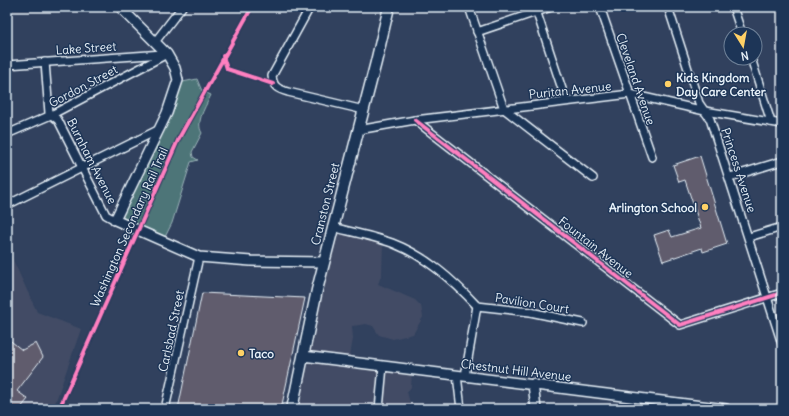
<svg xmlns="http://www.w3.org/2000/svg" width="789" height="416" font-family="Delius,sans-serif">
<rect width="100%" height="100%" fill="#31415e"/>
<filter id="ink" filterUnits="userSpaceOnUse"><feTurbulence type="fractalNoise" baseFrequency=".025" numOctaves="2"/><feDisplacementMap in="SourceGraphic" scale="8" xChannelSelector="R" yChannelSelector="G"/><feConvolveMatrix kernelMatrix="1 2 1 2 8 2 1 2 1" color-interpolation-filters="sRGB"/></filter>
<g filter="url(#ink)">
<g fill="#424c65">
<polygon points="332,230 383,242 382,273 378,284 415,300 421,306 423,317 413,334 393,339 379,335 373,326 366,324 352,326 353,339 349,361 412,371 411,387 407,392 410,403 416,404 417,408 292,409"/>
<polygon points="7,247 37,312 81,329 53,409 7,409"/>
</g>
<path fill="#4e7578" stroke="#9bb3b8" d="M 197,79 L 202,91 L 211,95 C 206,106 195,122 202,133 L 192,152 L 193,157 L 198,160 L 191,162 L 172,223 L 163,241 L 116,221 L 178,83 Z"/>
<g fill="#605c6d" stroke="#e8f1f8">
<polygon points="700,156 727,244 703,252 702,248 663,261 654,235 669,230 672,237 701,228 685,180 679,182 673,165"/>
<polygon points="202,293 305,298 281,409 178,409"/>
<polygon points="7,338 22,350 36,343 43,357 17,391 28,399 20,409 7,409"/>
</g>
<g fill="none" stroke-linecap="round" stroke-linejoin="round">
<g stroke="#e8f1f8" stroke-width="10">
<g id="minor">
<path d="M 310,7 L 272,76 C 273,87 278,89 288,92 L 364,110"/>
<polyline points="469,7 504,109 593,178"/>
<polyline points="535,7 566,101"/>
<polyline points="600,7 652,157"/>
<polyline points="668,7 699,103 710,119 782,344"/>
<polyline points="733,7 742,34"/>
<polyline points="477,32 551,7"/>
<polyline points="155,42 182,7"/>
<polyline points="751,58 771,122"/>
<polyline points="45,62 49,113 58,120 106,215 115,220"/>
<polyline points="7,65 163,54"/>
<polyline points="415,120 680,325 782,293"/>
<polyline points="358,130 415,120 630,94 705,111 782,124"/>
<polyline points="7,134 51,115 167,54"/>
<polyline points="730,177 782,161"/>
<polyline points="7,205 158,130"/>
<path d="M 332,227 C 352,232 373,236 392,243 C 426,256 453,280 477,306"/>
<polyline points="749,237 782,227"/>
<polyline points="477,306 530,312 583,323"/>
<polyline points="457,375 461,409"/>
<polyline points="465,376 477,306"/>
<polyline points="165,409 199,257"/>
<polyline points="379,409 383,366"/>
</g>
</g>
<g stroke="#e8f1f8" stroke-width="12">
<g id="tertiary">
<polyline points="120,7 167,54 175,68 178,80 167,113 115,220 199,257 251,261 324,262"/>
<polyline points="303,356 726,409"/>
<polyline points="533,384 536,409"/>
</g>
</g>
<g stroke="#e8f1f8" stroke-width="13">
<polyline id="secondary" points="292,409 317,290 376,62 389,7"/>
</g>
<use href="#minor" stroke="#1d3557" stroke-width="7"/>
<use href="#tertiary" stroke="#1d3557" stroke-width="9"/>
<use href="#secondary" stroke="#1d3557" stroke-width="10"/>
<g stroke="#1d3557" stroke-width="6">
<g id="cycleway">
<polyline points="223,56 227,69 273,84"/>
<polyline points="415,120 680,325 782,293"/>
<polyline points="59,409 179,138 252,7"/>
</g>
</g>
<use href="#cycleway" stroke="#ff80c0" stroke-width="4"/>
</g>
</g>
<g fill="#ffd166" stroke="#1d3557" stroke-width="1.5">
<circle cx="668" cy="84" r="4"/>
<circle cx="705" cy="207" r="4"/>
<circle cx="241" cy="353" r="4"/>
</g>
<g text-anchor="middle" dominant-baseline="central" stroke-width="3" stroke-linejoin="round" paint-order="stroke">
<g font-size="12" fill="#e8f1f8" stroke="#1d3557">
<text transform="translate(86 48) rotate(-4)">Lake Street</text>
<text transform="translate(636 79) rotate(71)">Cleveland Avenue</text>
<text transform="translate(83 86) rotate(-28)">Gordon Street</text>
<text transform="translate(570 90) rotate(-6)">Puritan Avenue</text>
<text transform="translate(92 161) rotate(63)">Burnham Avenue</text>
<text transform="translate(739 170) rotate(72)">Princess Avenue</text>
<text transform="translate(325 204) rotate(-76)">Cranston Street</text>
<text transform="translate(129 227) rotate(-66)">Washington Secondary Rail Trail</text>
<text transform="translate(596 247) rotate(38)">Fountain Avenue</text>
<text transform="translate(532 303) rotate(9)">Pavilion Court</text>
<text transform="translate(171 331) rotate(-78)">Carlsbad Street</text>
<text transform="translate(516 370) rotate(7)">Chestnut Hill Avenue</text>
</g>
<g font-size="12" font-weight="bold" fill="#e8f1f8" stroke="#1d3557" text-anchor="start">
<text x="676" y="77">Kids Kingdom<tspan x="676" dy="14">Day Care Center</tspan></text>
<text x="697" y="207" text-anchor="end">Arlington School</text>
<text x="249" y="353">Taco</text>
</g>
</g>
<rect width="789" height="416" fill="none" stroke="#1d3557" stroke-width="24"/>
<rect x="12" y="12" width="765" height="392" fill="none" stroke="#e8f1f8" stroke-width="1.5" filter="url(#ink)"/>
<g transform="translate(743 46) rotate(169)"><circle r="19" fill="#1d3557" stroke="#6e8097"/>
<path d="M0-3L7 15L0 10L-7 15Z" fill="#ffd166"/>
<text y="-6" font-size="11" font-weight="bold" text-anchor="middle" fill="#e8f1f8">N</text>
</g>
</svg>
